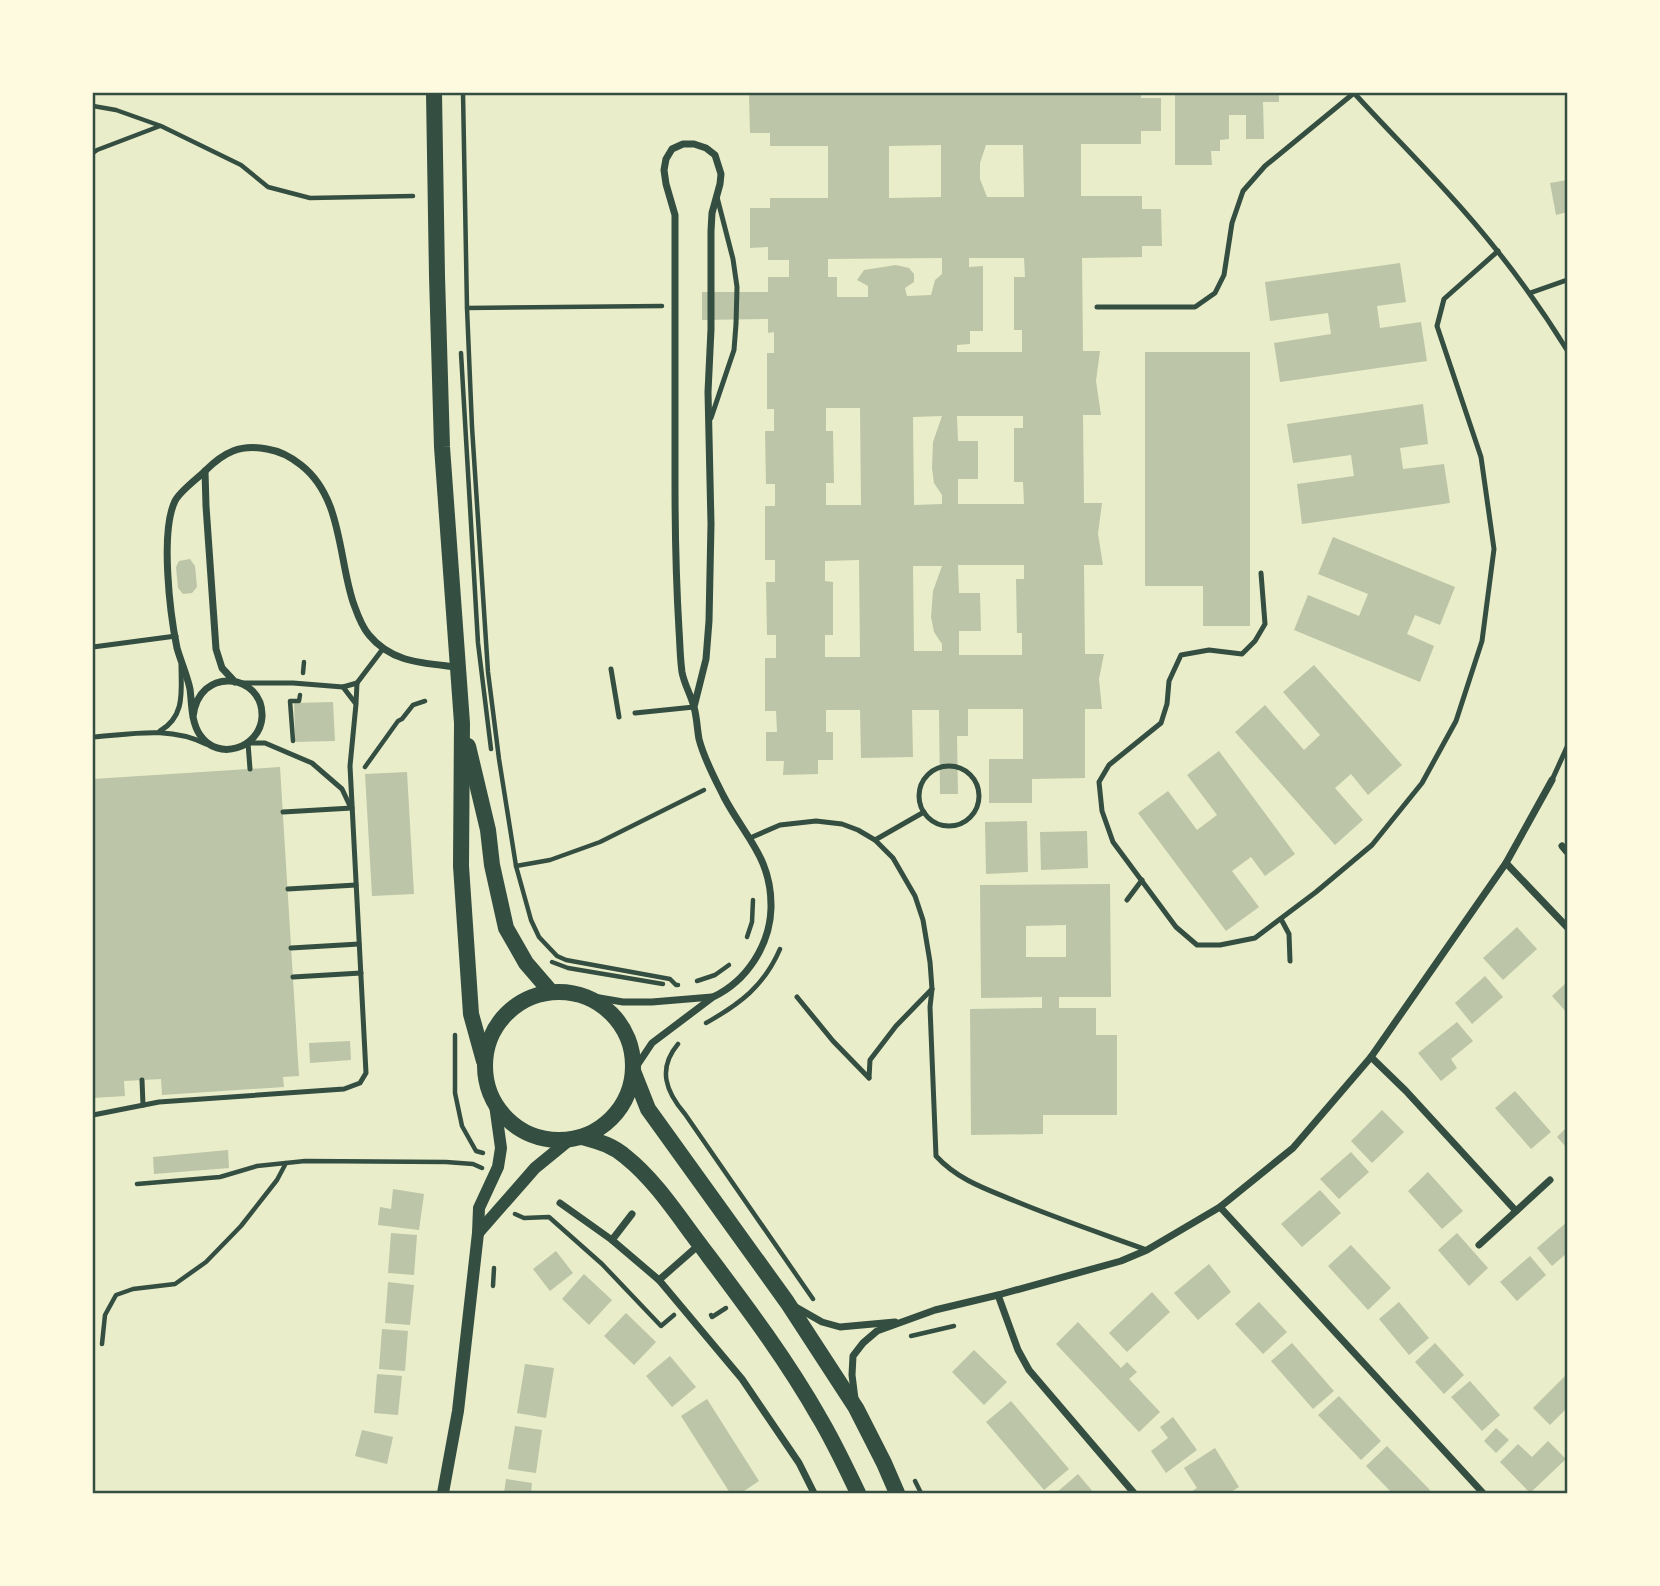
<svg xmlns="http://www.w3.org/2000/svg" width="1660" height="1586" font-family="Commissioner,sans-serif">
<rect width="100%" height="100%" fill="#e9edc9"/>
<g fill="#bcc5a7" fill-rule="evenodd">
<path d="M 772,93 L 1141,93 L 1141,98 L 1161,98 L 1161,131 L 1141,131 L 1141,144 L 1081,144 L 1081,196 L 1142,196 L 1142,209 L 1161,209 L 1162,246 L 1142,246 L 1142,257 L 1082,258 L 1083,351 L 1100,351 L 1096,381 L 1101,415 L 1083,415 L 1084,503 L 1102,503 L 1098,534 L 1103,565 L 1084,565 L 1085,654 L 1104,654 L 1099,679 L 1102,709 L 1085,709 L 1085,778 L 1032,779 L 1032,803 L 989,803 L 989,759 L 1023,759 L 1023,709 L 968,709 L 968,736 L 957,736 L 958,794 L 940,794 L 939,710 L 912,710 L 913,757 L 861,758 L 860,710 L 826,710 L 826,732 L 833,732 L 833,760 L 818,760 L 818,774 L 783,775 L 784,761 L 766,761 L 766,732 L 777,732 L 776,711 L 765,711 L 765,658 L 776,658 L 776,635 L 767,635 L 766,582 L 775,582 L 775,560 L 765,560 L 765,506 L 775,506 L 775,484 L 766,484 L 765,431 L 774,431 L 774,409 L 767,409 L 767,353 L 774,353 L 774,332 L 768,333 L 768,319 L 702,320 L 702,292 L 768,292 L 768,277 L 789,277 L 789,260 L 768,260 L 768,247 L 750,248 L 750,208 L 770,208 L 770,198 L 828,198 L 828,146 L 770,146 L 770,133 L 750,133 L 749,95 L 772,95 ZM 941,145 L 941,197 L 889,198 L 889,146 ZM 986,145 L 1023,145 L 1024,197 L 987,197 L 980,179 L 980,163 ZM 942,258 L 942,274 L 935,280 L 931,295 L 907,296 L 905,288 L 914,282 L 914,274 L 909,268 L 896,265 L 864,270 L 857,280 L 868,286 L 868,297 L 837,297 L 837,277 L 828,277 L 828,259 ZM 969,258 L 1024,258 L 1025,277 L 1014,277 L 1014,330 L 1022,330 L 1022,352 L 957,352 L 957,345 L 970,344 L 970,331 L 983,331 L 983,266 L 969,267 ZM 826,408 L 860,408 L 861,505 L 826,505 L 826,483 L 834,483 L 833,431 L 826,431 ZM 942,416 L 933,442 L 932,468 L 934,483 L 942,495 L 942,504 L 914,505 L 913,417 ZM 957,416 L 1023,416 L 1023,428 L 1014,428 L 1014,482 L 1023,482 L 1024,504 L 958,504 L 958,479 L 978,479 L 978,441 L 958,441 ZM 859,560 L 860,657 L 825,657 L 825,635 L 833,635 L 833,582 L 825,581 L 825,561 ZM 958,565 L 1024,565 L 1024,579 L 1016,579 L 1017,633 L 1022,633 L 1022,655 L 959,655 L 959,631 L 981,631 L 980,593 L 959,593 ZM 913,566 L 942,566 L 933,591 L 931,617 L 934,632 L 942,644 L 942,651 L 914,651 Z"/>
<polygon points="1175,93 1279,93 1279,102 1263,102 1264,139 1246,139 1246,115 1229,115 1229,139 1220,140 1220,151 1211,151 1212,165 1175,165"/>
<polygon points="1567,180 1567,212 1556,215 1550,183"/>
<polygon points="1400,263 1406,302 1377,306 1380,328 1421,322 1427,361 1280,382 1274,343 1331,334 1328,313 1270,321 1265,282"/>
<polygon points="1145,352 1250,352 1250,626 1203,626 1203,586 1145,586"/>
<polygon points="1423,404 1428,444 1400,448 1403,469 1444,464 1450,503 1302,524 1297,484 1354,476 1351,455 1293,463 1287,424"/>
<polygon points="1333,537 1455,587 1440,625 1415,615 1407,634 1434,646 1420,682 1294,630 1308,595 1359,616 1368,594 1318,574"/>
<polygon points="190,559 195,566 197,587 192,593 183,594 178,588 176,567 179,561"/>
<polygon points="1314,665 1402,765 1368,795 1351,774 1335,788 1363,820 1335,845 1235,732 1265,705 1304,750 1320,735 1283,692"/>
<polygon points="333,702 335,741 295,742 294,703"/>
<polygon points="1219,751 1295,854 1265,876 1251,857 1232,871 1259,907 1226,931 1138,813 1168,791 1197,830 1217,815 1187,775"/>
<polygon points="280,767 299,1076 283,1077 284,1087 162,1095 161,1079 124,1081 125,1096 93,1098 93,779"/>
<polygon points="407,772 414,894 372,896 365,774"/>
<polygon points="1027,821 1028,872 986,874 985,822"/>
<polygon points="1087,831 1088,868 1041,870 1040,832"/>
<path d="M 1110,884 L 1111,997 L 1059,997 L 1059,1008 L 1096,1008 L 1096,1035 L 1117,1035 L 1117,1115 L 1043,1115 L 1043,1134 L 971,1135 L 970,1009 L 1042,1008 L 1042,997 L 981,998 L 980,885 ZM 1066,925 L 1066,957 L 1026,957 L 1026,926 Z"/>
<polygon points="1517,927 1537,949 1503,980 1483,958"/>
<polygon points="1485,976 1503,997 1472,1024 1455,1003"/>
<polygon points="1567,982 1567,1013 1552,996"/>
<polygon points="1457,1022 1473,1041 1451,1059 1457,1068 1441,1081 1418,1053"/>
<polygon points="350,1041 351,1060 310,1063 309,1043"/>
<polygon points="1515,1091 1551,1132 1531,1149 1495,1108"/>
<polygon points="1382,1110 1404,1132 1372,1163 1351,1141"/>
<polygon points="1567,1127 1567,1148 1557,1137"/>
<polygon points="228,1150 229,1168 154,1174 153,1157"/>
<polygon points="1351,1152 1369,1172 1339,1199 1320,1179"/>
<polygon points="1428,1172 1463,1211 1442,1229 1408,1191"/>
<polygon points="393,1189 424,1194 419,1230 378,1225 380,1207 391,1209"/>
<polygon points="1320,1190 1341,1213 1302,1247 1281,1224"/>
<polygon points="1567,1222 1567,1253 1552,1266 1537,1248"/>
<polygon points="391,1233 417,1235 414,1275 388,1273"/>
<polygon points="1457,1233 1488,1268 1469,1286 1438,1250"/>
<polygon points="1351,1245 1391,1288 1368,1310 1328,1266"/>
<polygon points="556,1251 573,1273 550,1291 533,1269"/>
<polygon points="1530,1256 1546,1275 1517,1301 1500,1282"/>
<polygon points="1209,1264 1231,1292 1198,1320 1174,1293"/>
<polygon points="584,1274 612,1300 589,1325 562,1299"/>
<polygon points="388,1282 414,1285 410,1325 385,1323"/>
<polygon points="1152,1292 1170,1312 1127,1352 1109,1333"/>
<polygon points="1259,1302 1287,1332 1263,1354 1235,1324"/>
<polygon points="1399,1302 1429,1338 1409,1355 1379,1319"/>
<polygon points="626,1313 656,1342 634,1365 604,1336"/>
<polygon points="1078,1322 1121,1368 1127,1362 1137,1372 1129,1379 1160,1412 1139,1432 1056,1344"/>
<polygon points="382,1329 408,1331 405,1371 379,1369"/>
<polygon points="1292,1343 1334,1391 1313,1409 1271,1361"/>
<polygon points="1435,1343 1464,1375 1444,1394 1415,1362"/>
<polygon points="974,1350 1007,1382 984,1405 952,1372"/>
<polygon points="670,1356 696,1387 672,1407 646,1376"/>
<polygon points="525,1364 554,1368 546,1418 517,1413"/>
<polygon points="377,1374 402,1376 398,1415 374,1413"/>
<polygon points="1567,1374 1567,1408 1550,1425 1533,1408"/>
<polygon points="1470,1381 1500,1415 1482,1431 1451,1397"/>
<polygon points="1339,1396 1381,1441 1361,1460 1318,1415"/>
<polygon points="707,1399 759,1481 741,1493 730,1493 681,1416"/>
<polygon points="1011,1401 1069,1469 1044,1490 986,1422"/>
<polygon points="1173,1417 1197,1450 1166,1473 1151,1451 1168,1438 1160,1427"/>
<polygon points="515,1426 542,1430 536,1473 508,1469"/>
<polygon points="1496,1428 1509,1440 1496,1453 1484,1441"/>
<polygon points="362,1430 393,1437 387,1464 355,1456"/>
<polygon points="1548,1441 1566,1459 1530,1493 1500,1462 1518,1444 1532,1457"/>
<polygon points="1387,1446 1430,1490 1427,1493 1392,1493 1366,1466"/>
<polygon points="1215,1448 1239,1487 1229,1493 1189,1493 1197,1488 1184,1468"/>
<polygon points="1078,1474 1094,1493 1056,1493"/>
<polygon points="506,1479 532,1483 531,1493 504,1493"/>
</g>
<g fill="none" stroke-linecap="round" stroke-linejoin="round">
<g stroke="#344e41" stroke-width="4.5">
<polyline points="463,93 467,308 472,427 488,672 499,759 516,866 531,920 539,937 557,956 566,960 670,979 676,985 678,985"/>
<polyline points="93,106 116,110 161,126 241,165 268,187 310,198 413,196"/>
<polyline points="93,153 97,150 160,126"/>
<polyline points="467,308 662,306"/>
<polyline points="461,353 478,643 491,749"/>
<polyline points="303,673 304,662"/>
<polyline points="293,741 290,701 299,701 300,695"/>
<polyline points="365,767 398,721 402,719 413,705 425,701"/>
<polyline points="516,866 550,860 600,842 704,790"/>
<polyline points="747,937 752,922 753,900"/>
<polyline points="552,962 568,968 663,984"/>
<polyline points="697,981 715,975 729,965"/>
<path d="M 706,1023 C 740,1004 764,986 780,949"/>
<polyline points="455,1035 455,1093 462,1126 476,1151 483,1153"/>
<path d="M 678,1044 C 657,1069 666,1092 685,1114 L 813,1299"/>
<polyline points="137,1184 220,1177 257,1166 286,1163"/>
<polyline points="515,1214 524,1218 549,1217 602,1264 661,1326 674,1315"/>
<polyline points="493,1286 494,1268"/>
<polyline points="711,1315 712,1317 726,1308"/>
<polyline points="911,1336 954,1326"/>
<polyline points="102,1344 105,1315 116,1295 133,1289 175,1284 206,1262 241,1226 277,1180 286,1163 305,1161 446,1162 473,1164 482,1168"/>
<polyline points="915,1481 921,1493"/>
</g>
<g stroke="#344e41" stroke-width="5">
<path d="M 1354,93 C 1384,126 1416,158 1446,191 C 1491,240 1532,293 1567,350"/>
<polyline points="1530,293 1567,280"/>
<polyline points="1097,307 1195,307 1215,293 1224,275 1232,223 1243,191 1265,166 1354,93"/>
<polyline points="711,418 734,350 736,324 737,287 733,259 717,197"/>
<polyline points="1261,573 1265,624 1255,641 1242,654 1209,650 1181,655 1169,681 1167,704 1161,723 1109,765 1099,782 1102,811 1113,842 1176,927 1197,945 1220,945 1255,938 1316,892 1372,845 1422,783 1456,721 1482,641 1494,549 1481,457 1437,326 1444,299 1498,251"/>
<polyline points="93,647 176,636"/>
<polyline points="611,669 619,717"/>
<polyline points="357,683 382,650"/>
<polyline points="343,687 357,683 356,703"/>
<polyline points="635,713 694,707"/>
<path d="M 160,731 C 186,716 181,690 181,665"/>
<path d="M 93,737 C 133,734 169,726 206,744"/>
<circle cx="949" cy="796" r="30"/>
<polyline points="250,769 248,743 265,743 312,763 342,789 350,806"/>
<polyline points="1552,780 1567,747"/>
<polyline points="283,812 352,808"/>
<path d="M 750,838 L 780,825 L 816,821 L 842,824 L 858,830 L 875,840 L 893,858 L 915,896 L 923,920 L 930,962 L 932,989 L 930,1007 L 936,1156 C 958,1180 986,1189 1015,1201 C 1058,1219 1103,1234 1147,1250"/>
<polyline points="875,840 924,812"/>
<polyline points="288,889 356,885"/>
<polyline points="1127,900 1142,880"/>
<polyline points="1281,919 1289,934 1290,961"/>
<polyline points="291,948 359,944"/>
<polyline points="293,977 361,973"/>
<polyline points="797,997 833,1041 869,1078"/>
<polyline points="869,1078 870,1060 896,1026 932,989"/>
<polyline points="142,1080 143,1105"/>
<polyline points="93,1115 159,1102 344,1089 360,1083 366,1073 350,766 356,704 343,687 293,683 242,683"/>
</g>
<g stroke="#344e41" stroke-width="7">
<path d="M 205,471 C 224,452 240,444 267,449 C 280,451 291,457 301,465 C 342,497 338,556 353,602 C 357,613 361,626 369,635 C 392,663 423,663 457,667"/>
<path d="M 193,717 C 198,665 264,673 262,717 C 260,748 218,762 200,735 C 191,722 192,704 190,689 C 187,675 181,662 177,648 C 170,614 160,532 175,501 C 180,491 197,479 205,471 L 206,506 L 216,649 L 222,668 L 235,682"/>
<polyline points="1562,846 1567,852"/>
<polyline points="1506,863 1567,927"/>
<polyline points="570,993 623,1002 652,1002 712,997"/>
<polyline points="1371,1057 1406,1091 1516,1211"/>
<path d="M 634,1070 L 652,1043 L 713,997 C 747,981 770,945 771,908 C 772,858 745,837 724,797 C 715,779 704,759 699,739 C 697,728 697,718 694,707 C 691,695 684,684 682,672 C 680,658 680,644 679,630 C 676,580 675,530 675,481 C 675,392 675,304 675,215 L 666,184 L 664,170 L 666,159 L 672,149 L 683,144 L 694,144 L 706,148 L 715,155 L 721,174 L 720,184 L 712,213 L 711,231 L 711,329 L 708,392 L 711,524 L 709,621 L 706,659 L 694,707"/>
<polyline points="560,1203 612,1240 659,1280 742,1379 799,1463 814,1493"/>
<polyline points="1220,1207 1483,1493"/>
<polyline points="612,1240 632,1214"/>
<polyline points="1479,1245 1550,1180"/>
<polyline points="659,1280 700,1244"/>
<polyline points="998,1295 1018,1350 1029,1370 1134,1493"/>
<polyline points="794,1306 822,1322 840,1327 895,1322"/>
<polyline points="855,1399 852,1375 853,1356 863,1343 877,1331 935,1310 998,1295 1121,1261 1147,1250 1220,1207 1293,1148 1371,1057 1506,863 1552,780"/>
</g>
<g stroke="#344e41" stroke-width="12">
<polyline points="478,1233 535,1168 568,1141"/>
<polyline points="443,1493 458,1411 478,1233 479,1208 498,1167 501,1148 495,1105"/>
</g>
<g stroke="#344e41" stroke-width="16">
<polyline points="434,93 437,276 442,447 462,723 461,866 471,1014 484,1061"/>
<polyline points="468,746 488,830 492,865 506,928 526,963 551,992"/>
<circle cx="559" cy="1066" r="74"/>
<polyline points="633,1071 648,1109 787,1302 856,1408 884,1463 897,1493"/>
<path d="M 582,1137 C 600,1142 612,1145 626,1157 C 656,1181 678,1216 701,1246 C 743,1302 785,1357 819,1417 C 834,1442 846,1468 858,1493"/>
</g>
</g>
<rect width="1660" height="1586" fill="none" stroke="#fefae0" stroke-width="189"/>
<rect x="94" y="94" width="1472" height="1398" fill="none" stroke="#344e41" stroke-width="2.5"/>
</svg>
